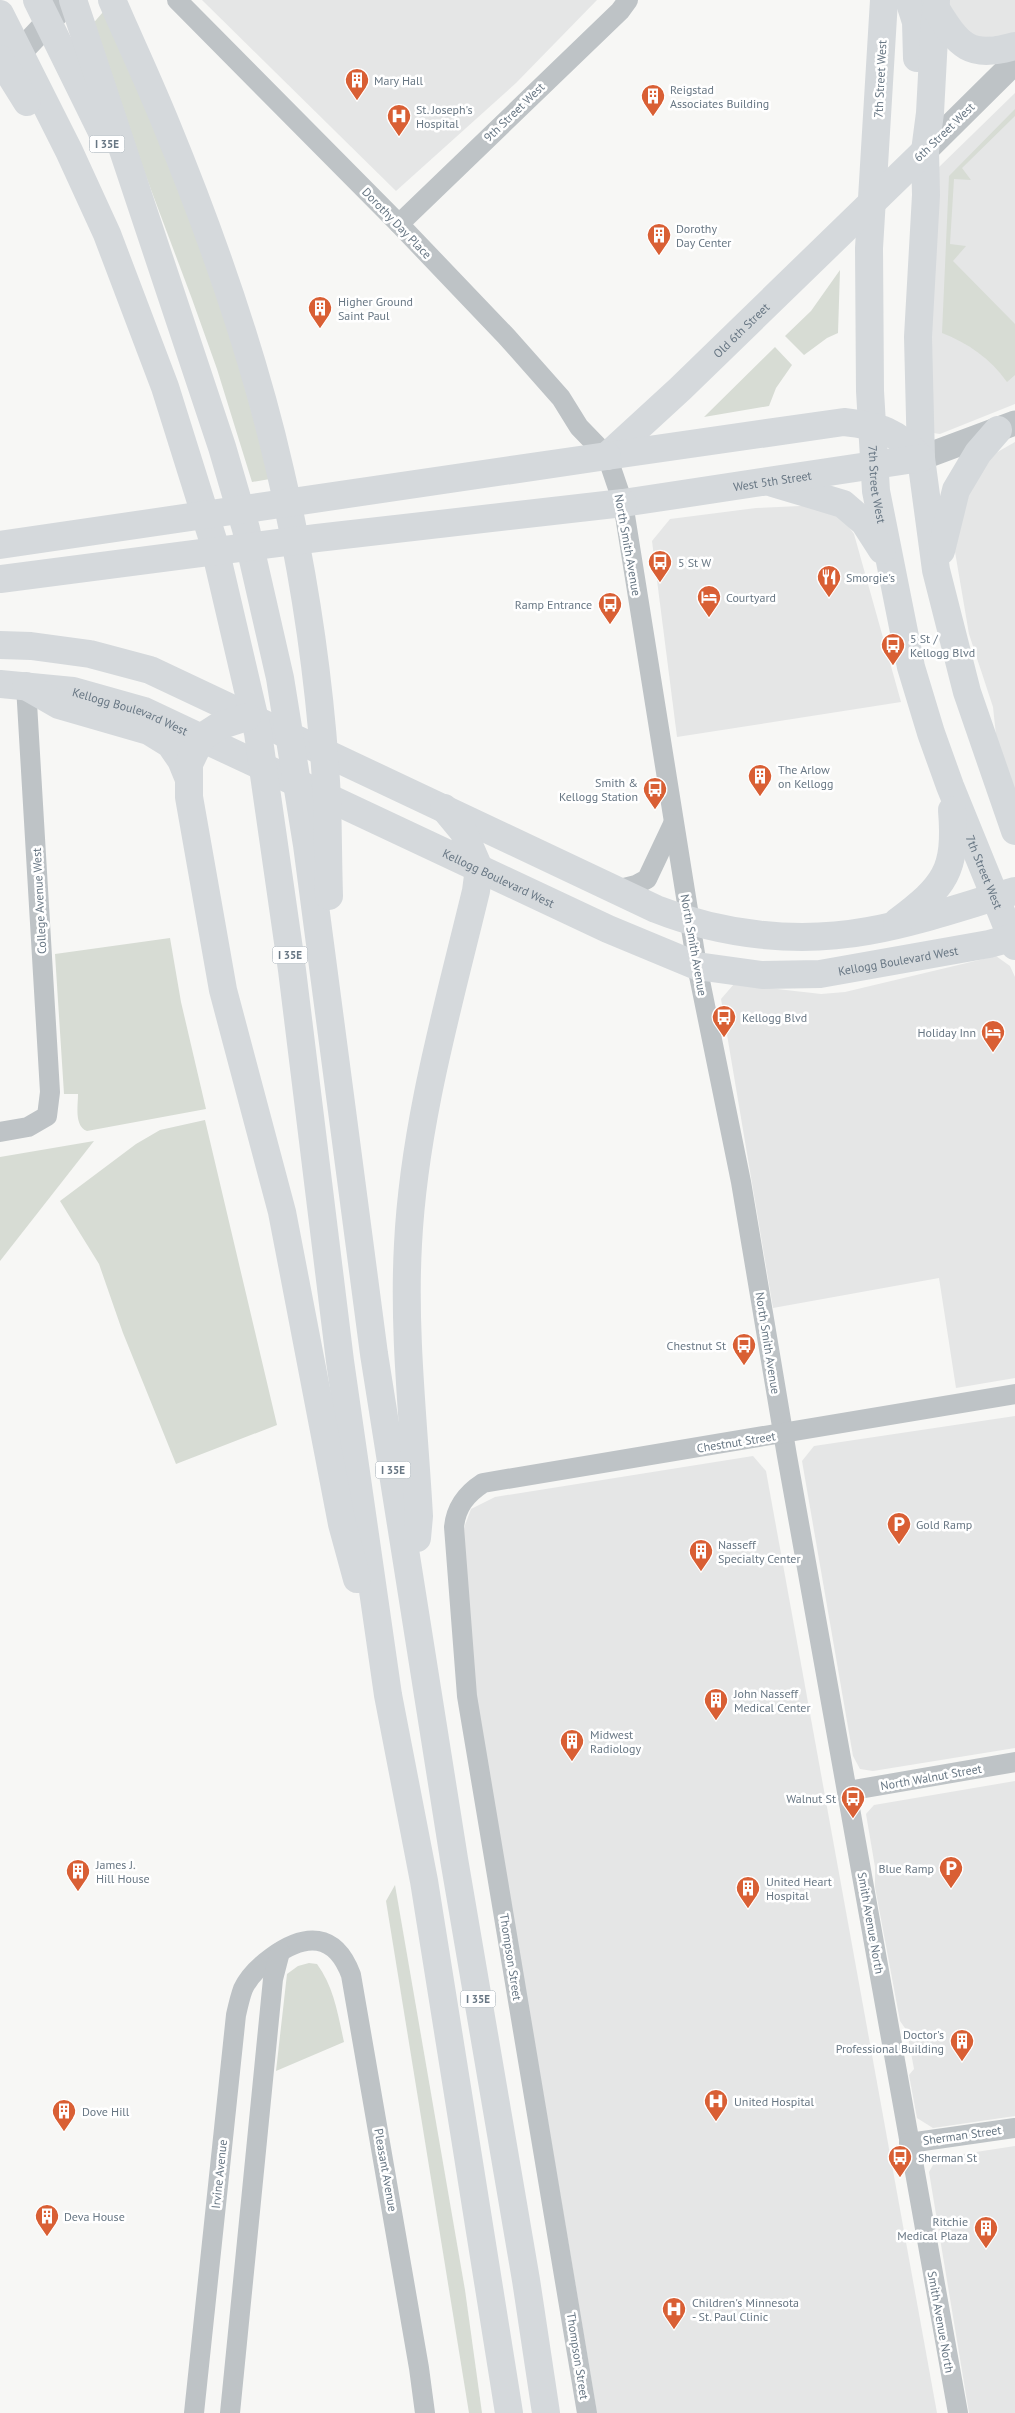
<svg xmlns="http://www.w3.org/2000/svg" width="1015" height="2413" font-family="'PT Sans',sans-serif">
<rect width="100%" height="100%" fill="#f7f7f5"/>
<g fill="#e5e6e6">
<polygon points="202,0 597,0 516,83 396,191"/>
<polygon points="946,0 1015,0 1015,34 972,39"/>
<polygon points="1015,93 1015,404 940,434 933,433 927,337 936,170"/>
<polygon points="1015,442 1015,807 999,763 993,707 969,634 954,546 973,472 987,458"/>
<polygon points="822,505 841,516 854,534 901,702 677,737 652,541 670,519 756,508"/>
<polygon points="996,956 1010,966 1015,977 1015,1378 956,1388 939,1278 773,1308 721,999 734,984 821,994 845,992"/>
<polygon points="1015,1416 1015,1748 873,1771 860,1769 853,1756 802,1461 814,1446"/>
<polygon points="753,1456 766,1471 937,2413 597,2413 475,1690 462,1533 471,1509 495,1497"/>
<polygon points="1015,1781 1015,2116 933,2128 917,2118 909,2075 914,2069 907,2031 900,2021 875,1887 875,1867 866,1814 874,1805"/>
<polygon points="1015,2146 1015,2413 969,2413 929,2172 937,2158"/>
</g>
<g fill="#d7dcd4">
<polygon points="103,12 134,77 221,300 270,479 252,482 217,369 192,299 90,27"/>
<path d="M 1015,109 L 1015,116 L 962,168 L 971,180 L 954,179 L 950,244 L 966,246 L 953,261 L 1015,324 L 1015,375 L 1007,382 C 991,359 968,343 942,333 L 949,176 Z"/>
<polygon points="840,270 838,333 827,338 804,355 785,336 811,311"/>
<polygon points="775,347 792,365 776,388 769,406 704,417"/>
<path d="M 170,938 L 181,1002 L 206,1109 L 87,1131 C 74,1126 78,1106 78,1094 L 64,1094 L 55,954 Z"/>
<polygon points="205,1120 277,1425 176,1464 123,1333 99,1264 60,1201 136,1144 160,1130"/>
<polygon points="94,1141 0,1261 0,1157"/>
<polygon points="395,1885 465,2290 482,2413 469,2413 386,1901"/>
<path d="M 309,1963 L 317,1964 C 334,1987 338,2015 344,2042 L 276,2071 L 287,1974 L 298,1966 Z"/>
</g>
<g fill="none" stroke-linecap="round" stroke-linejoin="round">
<g stroke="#bec3c6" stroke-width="20">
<polyline points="177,0 399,224 506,336 561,398 579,427 607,456 623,503 697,966 741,1182 787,1456 958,2413"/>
<polyline points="399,224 620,11 628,0"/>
<polyline points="616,890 636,885 647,879 673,824"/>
<polyline points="0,1132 28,1127 47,1116 50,1092 26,686"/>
<polyline points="848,1791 1015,1762"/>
<polyline points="909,2143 1015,2128"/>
<path d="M 194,2413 L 236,2015 C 238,2006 240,1997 243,1989 C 249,1976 261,1965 272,1957 C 305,1933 335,1932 351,1975 L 419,2368 L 425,2413"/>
<polyline points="230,2413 273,1979 280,1952"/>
<path d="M 587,2413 L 467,1696 L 454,1527 C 456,1507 466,1494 483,1483 L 1015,1394"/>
</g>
<g stroke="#bec3c6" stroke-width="25">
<polyline points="7,66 69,0"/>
<polyline points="925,151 1015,62"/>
<polyline points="921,458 1015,423"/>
</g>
<g stroke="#d5d9dc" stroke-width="28">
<path id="s1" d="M 884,0 L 869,248 L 870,391 L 876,491 L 911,667 L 931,733 L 950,786 L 1015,946"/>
<polyline points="909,0 916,22 917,58"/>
<polyline points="936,0 930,113 925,151 926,195 918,337 921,458 936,570 954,641 967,692 1015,831"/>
<path d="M 936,9 C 959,46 969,59 1015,46"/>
<path id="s2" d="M 607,456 L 680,389 L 925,151"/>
<path d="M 607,456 L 844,422 C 880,426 896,431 921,458"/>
<polyline points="773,483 843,504 864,522 882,550"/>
<path id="s3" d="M 623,503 L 921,458"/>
<polyline points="941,551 956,490 978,453 998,430"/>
<path d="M 0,645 L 31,646 L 90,654 L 150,670 L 656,909 C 722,935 797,944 868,931 C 919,922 966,905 1015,891"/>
<path id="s4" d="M 0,684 L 73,691 L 144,711 L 608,929 L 697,966 L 762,975 L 820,974 L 989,944 L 1015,937"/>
<path d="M 897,922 C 945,886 957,871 952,810"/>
</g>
<g stroke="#d5d9dc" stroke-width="28">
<polyline points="37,0 102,132"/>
<polyline points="73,0 222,447 246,529 280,678 307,845 374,1354 454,1859 526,2280 546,2413"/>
<path d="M 112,0 C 130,42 149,82 166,124 C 212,236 253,352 280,470 C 305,577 321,688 327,798 C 328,831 328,864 329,896"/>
<polyline points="0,14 69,151 107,234 165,387 213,540 258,733 292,970 340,1361 388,1695 424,1881 509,2413"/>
<polyline points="0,59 27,102"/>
<polyline points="0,545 607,456"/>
<polyline points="0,579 317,538 623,503"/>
<polyline points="26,686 59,705 149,731 170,744 181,760 188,777"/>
<polyline points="247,717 219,726 202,737 189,764 189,797 223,990 282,1212 342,1524 357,1579"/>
<path d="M 417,1538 L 419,1516 C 414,1426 403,1334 408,1244 C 414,1124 448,1007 476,891 L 479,868 L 463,831 L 444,808"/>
</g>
</g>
<defs>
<g id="building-pin" transform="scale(1.25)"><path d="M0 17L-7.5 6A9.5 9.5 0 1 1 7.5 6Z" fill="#d95f34" stroke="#fff"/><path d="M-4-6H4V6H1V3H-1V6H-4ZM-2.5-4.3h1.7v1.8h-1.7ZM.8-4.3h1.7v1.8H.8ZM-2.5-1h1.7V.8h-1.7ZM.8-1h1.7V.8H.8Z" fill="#fff"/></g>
<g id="hospital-pin" transform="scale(1.25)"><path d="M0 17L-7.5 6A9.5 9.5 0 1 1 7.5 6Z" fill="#d95f34" stroke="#fff"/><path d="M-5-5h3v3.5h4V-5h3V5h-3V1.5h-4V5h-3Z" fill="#fff"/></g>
<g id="bus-pin" transform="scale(1.25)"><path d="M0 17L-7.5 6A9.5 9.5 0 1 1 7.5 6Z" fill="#d95f34" stroke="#fff"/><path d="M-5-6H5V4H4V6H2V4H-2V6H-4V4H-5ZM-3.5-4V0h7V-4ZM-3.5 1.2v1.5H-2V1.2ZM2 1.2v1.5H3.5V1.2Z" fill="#fff"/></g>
<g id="restaurant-pin" transform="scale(1.25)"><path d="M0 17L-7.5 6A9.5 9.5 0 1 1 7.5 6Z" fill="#d95f34" stroke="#fff"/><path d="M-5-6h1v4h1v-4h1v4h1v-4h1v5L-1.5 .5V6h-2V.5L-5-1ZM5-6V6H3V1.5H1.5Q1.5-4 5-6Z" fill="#fff"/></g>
<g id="hotel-pin" transform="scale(1.25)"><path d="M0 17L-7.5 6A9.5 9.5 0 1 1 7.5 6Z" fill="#d95f34" stroke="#fff"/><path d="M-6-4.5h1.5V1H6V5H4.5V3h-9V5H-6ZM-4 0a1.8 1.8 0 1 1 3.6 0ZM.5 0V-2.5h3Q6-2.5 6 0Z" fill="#fff"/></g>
<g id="parking-pin" transform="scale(1.25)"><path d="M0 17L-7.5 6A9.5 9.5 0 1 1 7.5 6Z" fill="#d95f34" stroke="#fff"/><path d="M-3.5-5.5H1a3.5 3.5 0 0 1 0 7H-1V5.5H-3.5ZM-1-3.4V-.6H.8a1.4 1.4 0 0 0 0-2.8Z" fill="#fff"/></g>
</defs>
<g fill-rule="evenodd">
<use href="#building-pin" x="357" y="80"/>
<use href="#building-pin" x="653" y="96"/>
<use href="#hospital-pin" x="399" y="116"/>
<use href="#building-pin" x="659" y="235"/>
<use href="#building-pin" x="320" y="308"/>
<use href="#bus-pin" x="660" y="562"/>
<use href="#restaurant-pin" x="829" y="577"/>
<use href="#hotel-pin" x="709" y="597"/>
<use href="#bus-pin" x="610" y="604"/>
<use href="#bus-pin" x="893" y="645"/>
<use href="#building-pin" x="760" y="776"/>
<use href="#bus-pin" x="655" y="789"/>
<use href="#bus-pin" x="724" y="1017"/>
<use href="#hotel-pin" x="993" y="1032"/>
<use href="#bus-pin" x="744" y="1345"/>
<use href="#parking-pin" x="899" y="1524"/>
<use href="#building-pin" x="701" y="1551"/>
<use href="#building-pin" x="716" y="1700"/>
<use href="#building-pin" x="572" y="1741"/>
<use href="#bus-pin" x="853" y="1798"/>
<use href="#parking-pin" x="951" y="1868"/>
<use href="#building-pin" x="78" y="1871"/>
<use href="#building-pin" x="748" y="1888"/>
<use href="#building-pin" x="962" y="2041"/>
<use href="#hospital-pin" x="716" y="2101"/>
<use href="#building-pin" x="64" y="2111"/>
<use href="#bus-pin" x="900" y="2157"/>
<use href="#building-pin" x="47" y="2216"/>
<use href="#building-pin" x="986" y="2228"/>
<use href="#hospital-pin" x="674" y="2309"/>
</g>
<g text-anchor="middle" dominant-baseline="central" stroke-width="5" stroke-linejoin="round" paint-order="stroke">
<g fill="#fff" stroke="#95a0a9" stroke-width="1">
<rect x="89.5" y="135.5" width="35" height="17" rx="4"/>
<rect x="272.5" y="946.5" width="35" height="17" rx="4"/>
<rect x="375.5" y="1461.5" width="35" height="17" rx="4"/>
<rect x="460.5" y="1990.5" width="35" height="17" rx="4"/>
</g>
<g font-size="11" font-weight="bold" fill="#687784">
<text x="107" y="144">I 35E</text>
<text x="290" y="955">I 35E</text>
<text x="393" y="1470">I 35E</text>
<text x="478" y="1999">I 35E</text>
</g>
<g font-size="12" fill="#687784" stroke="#fff">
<text transform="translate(880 79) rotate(-87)">7th Street West</text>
<text transform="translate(514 112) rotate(-44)">9th Street West</text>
<text transform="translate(944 132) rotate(-44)">6th Street West</text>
<text transform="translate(397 223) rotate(46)">Dorothy Day Place</text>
<text stroke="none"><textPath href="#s2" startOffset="184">Old 6th Street</textPath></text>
<text stroke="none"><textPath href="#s3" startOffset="151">West 5th Street</textPath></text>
<text stroke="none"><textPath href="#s1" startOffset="485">7th Street West</textPath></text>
<text transform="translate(628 545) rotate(80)">North Smith Avenue</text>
<text stroke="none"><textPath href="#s4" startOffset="134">Kellogg Boulevard West</textPath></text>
<text stroke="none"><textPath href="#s1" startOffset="889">7th Street West</textPath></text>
<text stroke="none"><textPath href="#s4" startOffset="539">Kellogg Boulevard West</textPath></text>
<text transform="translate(39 901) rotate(-93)">College Avenue West</text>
<text transform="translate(694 945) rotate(80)">North Smith Avenue</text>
<text stroke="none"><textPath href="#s4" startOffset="959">Kellogg Boulevard West</textPath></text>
<text transform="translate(768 1343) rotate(81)">North Smith Avenue</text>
<text transform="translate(736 1442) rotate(-9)">Chestnut Street</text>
<text transform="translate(931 1777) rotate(-10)">North Walnut Street</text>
<text transform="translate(871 1923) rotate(80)">Smith Avenue North</text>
<text transform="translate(511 1957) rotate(81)">Thompson Street</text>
<text transform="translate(962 2135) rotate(-8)">Sherman Street</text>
<text transform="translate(386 2170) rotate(80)">Pleasant Avenue</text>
<text transform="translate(219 2174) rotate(-84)">Irvine Avenue</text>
<text transform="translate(941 2322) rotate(80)">Smith Avenue North</text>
<text transform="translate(578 2356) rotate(81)">Thompson Street</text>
</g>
<g font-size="12" fill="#687784" stroke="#fff" text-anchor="start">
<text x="374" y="80">Mary Hall</text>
<text x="670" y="89">Reigstad<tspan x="670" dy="14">Associates Building</tspan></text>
<text x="416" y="109">St. Joseph's<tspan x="416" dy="14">Hospital</tspan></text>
<text x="676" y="228">Dorothy<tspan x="676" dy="14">Day Center</tspan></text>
<text x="338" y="301">Higher Ground<tspan x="338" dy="14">Saint Paul</tspan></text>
<text x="678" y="562">5 St W</text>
<text x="846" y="577">Smorgie's</text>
<text x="726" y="597">Courtyard</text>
<text x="592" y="604" text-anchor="end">Ramp Entrance</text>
<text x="910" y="638">5 St /<tspan x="910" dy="14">Kellogg Blvd</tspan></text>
<text x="778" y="769">The Arlow<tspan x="778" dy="14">on Kellogg</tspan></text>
<text x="638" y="782" text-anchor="end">Smith &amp;<tspan x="638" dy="14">Kellogg Station</tspan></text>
<text x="742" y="1017">Kellogg Blvd</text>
<text x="976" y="1032" text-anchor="end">Holiday Inn</text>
<text x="726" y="1345" text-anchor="end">Chestnut St</text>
<text x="916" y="1524">Gold Ramp</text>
<text x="718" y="1544">Nasseff<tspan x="718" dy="14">Specialty Center</tspan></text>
<text x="734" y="1693">John Nasseff<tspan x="734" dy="14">Medical Center</tspan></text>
<text x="590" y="1734">Midwest<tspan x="590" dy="14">Radiology</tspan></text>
<text x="836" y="1798" text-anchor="end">Walnut St</text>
<text x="96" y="1864">James J.<tspan x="96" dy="14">Hill House</tspan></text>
<text x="934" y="1868" text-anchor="end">Blue Ramp</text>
<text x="766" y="1881">United Heart<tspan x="766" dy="14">Hospital</tspan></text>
<text x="944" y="2034" text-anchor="end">Doctor's<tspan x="944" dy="14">Professional Building</tspan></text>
<text x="734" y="2101">United Hospital</text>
<text x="82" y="2111">Dove Hill</text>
<text x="918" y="2157">Sherman St</text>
<text x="64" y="2216">Deva House</text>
<text x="968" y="2221" text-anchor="end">Ritchie<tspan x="968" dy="14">Medical Plaza</tspan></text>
<text x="692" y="2302">Children's Minnesota<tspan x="692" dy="14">- St. Paul Clinic</tspan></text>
</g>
</g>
</svg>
